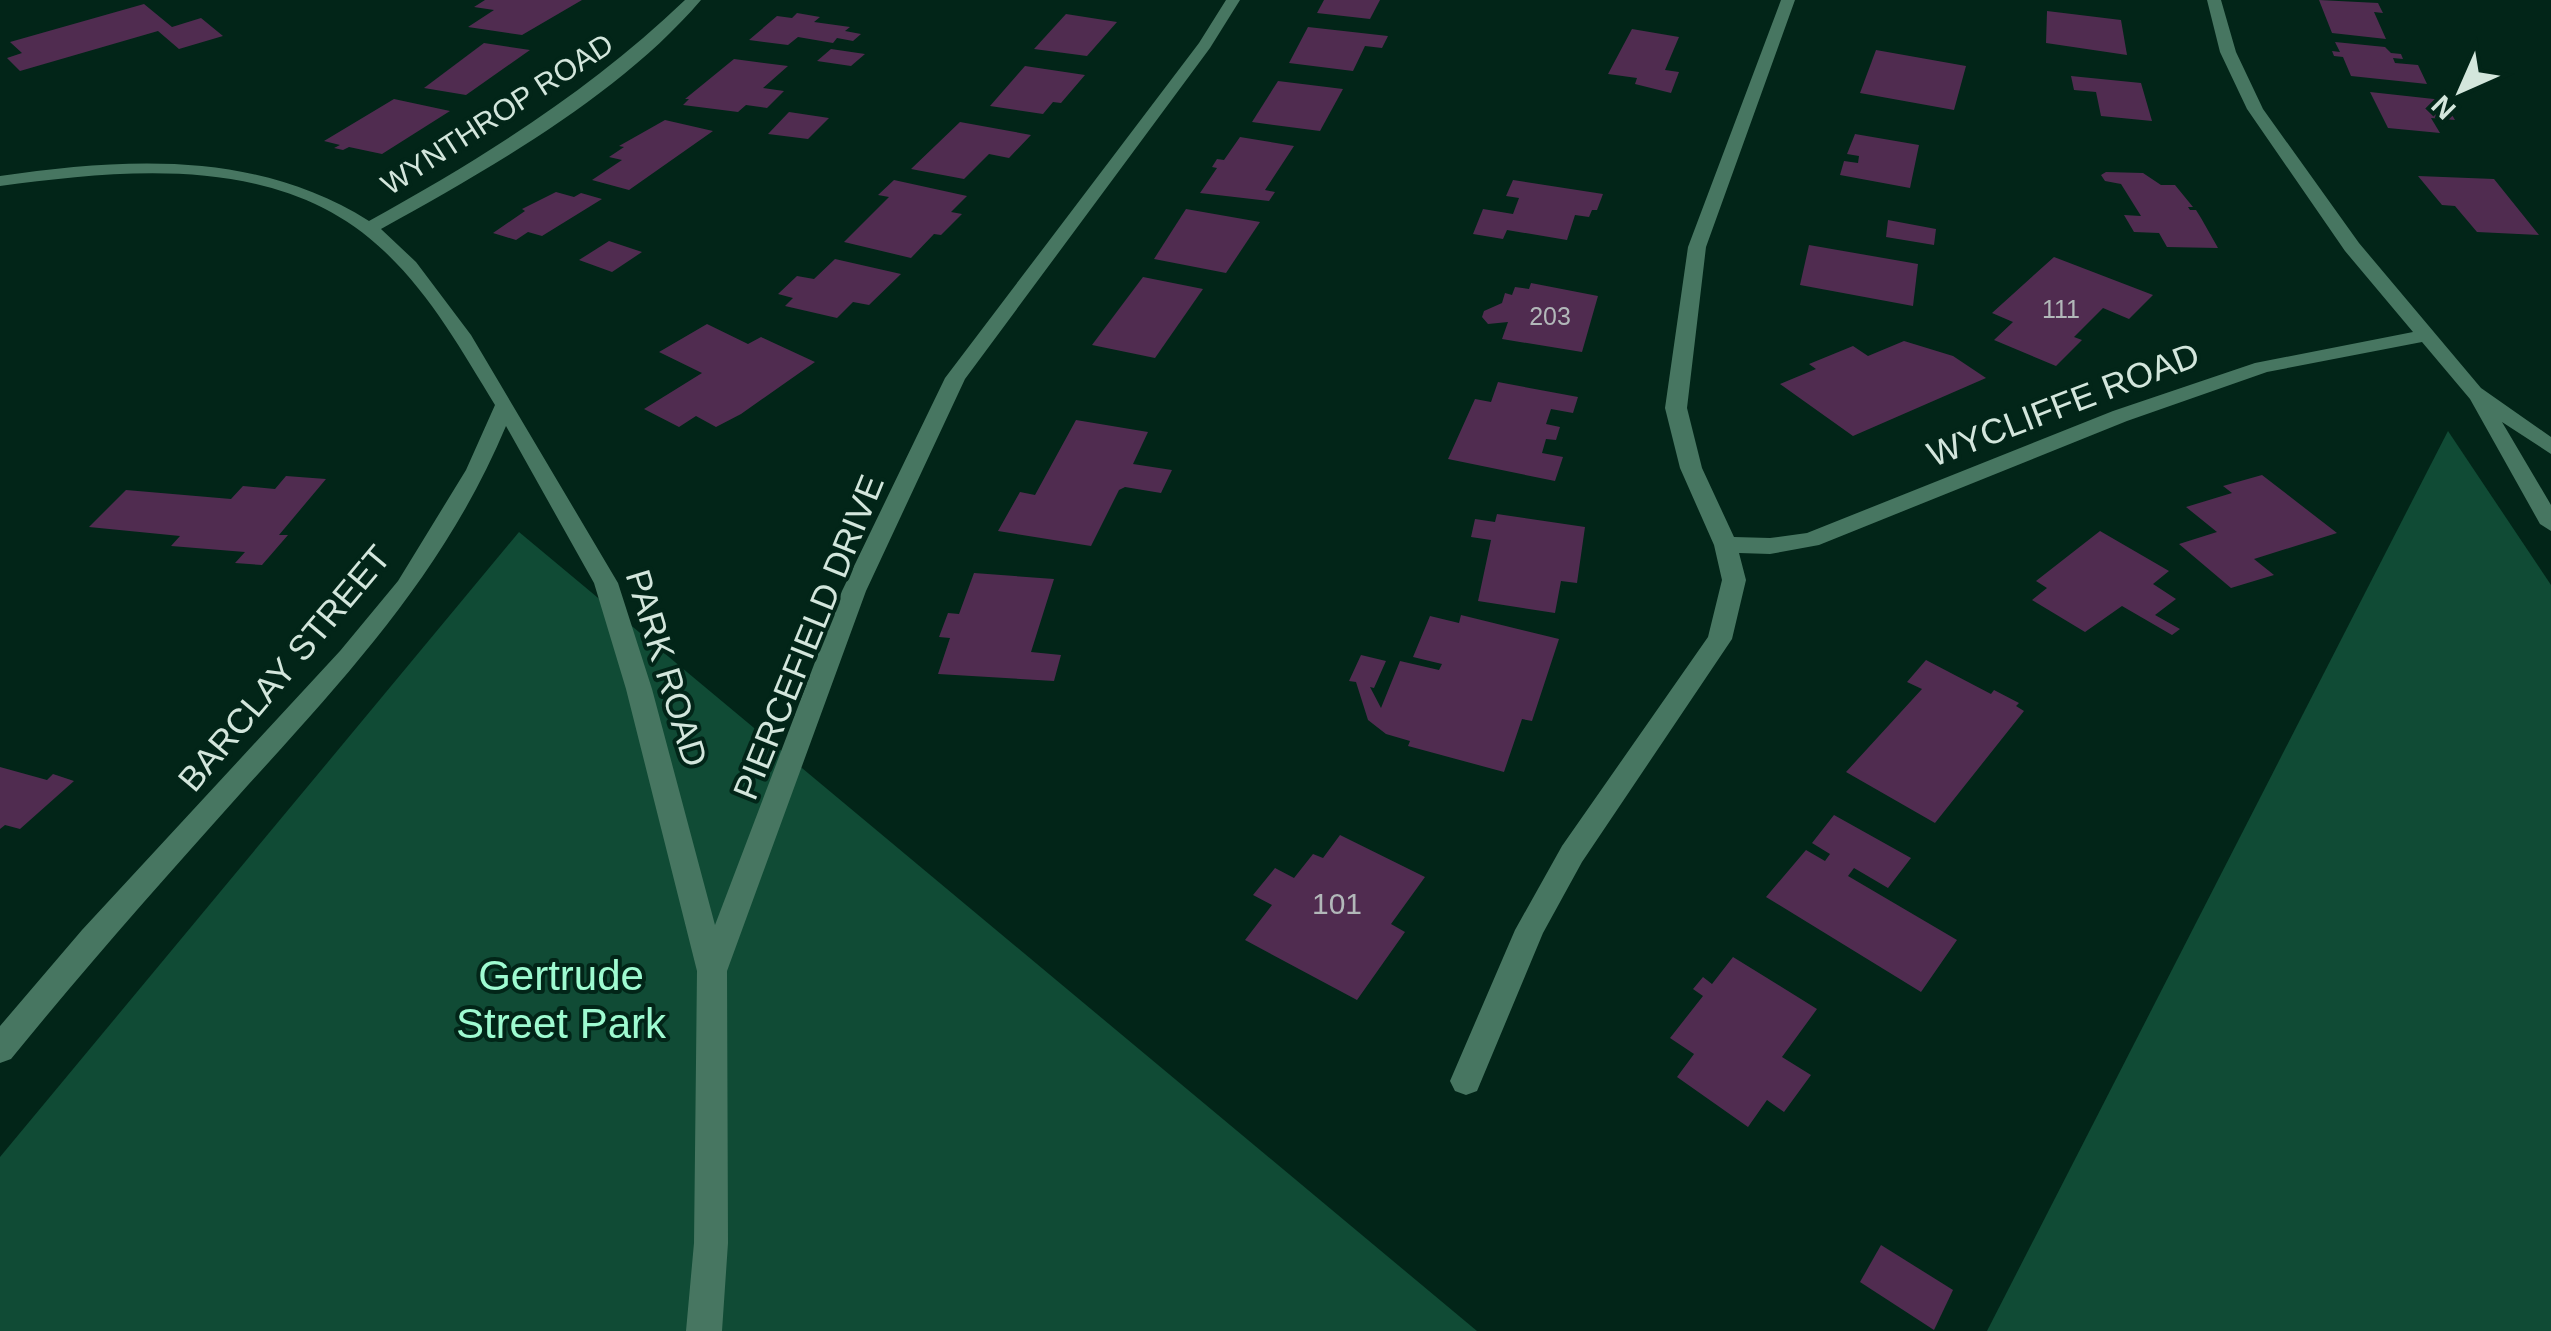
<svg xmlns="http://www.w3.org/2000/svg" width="2551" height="1331" font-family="Arial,sans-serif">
<rect width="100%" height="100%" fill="#022518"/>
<g fill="#104b35">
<polygon points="2448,431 2551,585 2551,1331 1987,1331"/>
<polygon points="519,532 1477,1331 0,1331 0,1157"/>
</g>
<g fill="#502c50">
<polygon points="485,0 582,0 522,35 468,27 494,10 474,7"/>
<polygon points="1324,0 1380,0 1370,19 1317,13"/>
<polygon points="2319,0 2378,3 2383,13 2374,12 2386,39 2332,33"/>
<polygon points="144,4 172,27 201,18 223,36 179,49 158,31 20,71 7,58 22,53 10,42"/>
<polygon points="2047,11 2121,20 2127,55 2046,43"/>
<polygon points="797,13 820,17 814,22 850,27 845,31 861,34 853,41 837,38 833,43 798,37 788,45 749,40 777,16 792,18"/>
<polygon points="1066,14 1117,22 1087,56 1034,49"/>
<polygon points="1308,27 1388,36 1382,48 1365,46 1353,71 1289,63"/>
<polygon points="1632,29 1679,37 1665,70 1679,72 1671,93 1635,84 1637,78 1608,74"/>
<polygon points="2335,42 2385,47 2391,53 2401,54 2403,59 2393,58 2395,63 2418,65 2427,84 2351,76 2343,57 2334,56 2332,51 2340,52"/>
<polygon points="484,43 530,50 466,95 424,88"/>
<polygon points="831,49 865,54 851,66 817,61"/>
<polygon points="1876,50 1966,66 1954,110 1860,93"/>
<polygon points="734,59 788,66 763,88 784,91 767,108 746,105 738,112 683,105 689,99 685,99"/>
<polygon points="1025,66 1085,75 1061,103 1053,102 1043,114 990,106"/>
<polygon points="2071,76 2141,83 2152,121 2101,116 2096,92 2074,90"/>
<polygon points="1278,81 1343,89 1320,131 1252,122"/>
<polygon points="2370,92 2443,100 2455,120 2431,118 2440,133 2388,128"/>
<polygon points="394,99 450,111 382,154 349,147 343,150 334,148 340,145 324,141"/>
<polygon points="789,112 829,118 808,139 768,134"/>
<polygon points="665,120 713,131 629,190 592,180 622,160 609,157 624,147 619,146"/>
<polygon points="960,122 1031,135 1009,158 989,154 964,179 911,169"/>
<polygon points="1855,134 1919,145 1910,188 1840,175 1844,161 1858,163 1859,156 1847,154"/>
<polygon points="1240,137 1294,146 1265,190 1275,192 1269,201 1200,193 1217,168 1212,167 1217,159 1224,160"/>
<polygon points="2106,172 2143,173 2161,185 2175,185 2193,207 2188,207 2190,210 2196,210 2201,218 2218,248 2167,247 2159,233 2134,232 2124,215 2141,216 2121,184 2105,181 2101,175"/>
<polygon points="2418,176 2494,179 2539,235 2477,232 2455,206 2442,205"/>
<polygon points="894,180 967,196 951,212 962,214 941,235 934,234 911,258 844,242 889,197 878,195"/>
<polygon points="1513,180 1603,194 1597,210 1592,210 1589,217 1575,215 1567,240 1507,230 1503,239 1473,234 1483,209 1513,214 1519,198 1506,196"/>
<polygon points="556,192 574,197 581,193 602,199 542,236 528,232 516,240 493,233 525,211 522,209"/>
<polygon points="1186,209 1260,222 1226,273 1154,259"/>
<polygon points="1888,220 1936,229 1934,245 1886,237"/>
<polygon points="609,241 642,252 612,272 579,260"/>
<polygon points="1809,245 1918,264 1913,306 1800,285"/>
<polygon points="2054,257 2153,295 2129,319 2103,308 2074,337 2082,340 2056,366 1994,340 2013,322 1992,313"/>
<polygon points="835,259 901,274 869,305 853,302 837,318 785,306 793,298 778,294 797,276 814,279"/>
<polygon points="1143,277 1203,289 1155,358 1092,345"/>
<polygon points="1531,283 1598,296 1582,352 1502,339 1508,322 1488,324 1482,317 1484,311 1502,303 1505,293 1512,295 1515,287 1529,289"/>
<polygon points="707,324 748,344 761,337 815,362 741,414 716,427 696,416 679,427 644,409 702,373 659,352"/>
<polygon points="1904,341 1953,356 1986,378 1853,436 1780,384 1816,369 1809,364 1853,346 1868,356"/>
<polygon points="1498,382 1578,397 1573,413 1551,409 1546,424 1560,427 1556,440 1546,439 1542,453 1563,457 1555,481 1448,459 1475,399 1491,402"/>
<polygon points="1076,420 1148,432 1133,464 1172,470 1161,493 1125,487 1119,490 1091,546 998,531 1020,492 1035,495"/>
<polygon points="2262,475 2337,533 2254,559 2274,575 2231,588 2179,544 2217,532 2186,507 2232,493 2223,486"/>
<polygon points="286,476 326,479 279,535 288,535 262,565 235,563 245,552 171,546 180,536 89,527 126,490 231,499 243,486 275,489"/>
<polygon points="1497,514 1585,527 1577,583 1561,581 1555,613 1478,601 1491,540 1471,537 1475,519 1495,522"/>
<polygon points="2100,531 2169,571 2153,584 2176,599 2155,615 2180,629 2172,635 2122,606 2085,632 2032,600 2047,588 2036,581"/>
<polygon points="974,573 1054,579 1031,652 1061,655 1054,681 938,674 950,638 939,637 948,613 959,614"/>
<polygon points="1461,615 1559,639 1532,721 1522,719 1504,772 1408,746 1410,741 1386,734 1368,720 1356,682 1349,681 1361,655 1386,661 1374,688 1370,687 1381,708 1400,661 1439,670 1442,664 1413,657 1430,616 1459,623"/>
<polygon points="1926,660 1991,694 1994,690 2019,703 2016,706 2024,711 1935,823 1846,772 1922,689 1907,682"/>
<polygon points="0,767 47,780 53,774 74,781 20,829 5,825 0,829"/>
<polygon points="1834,815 1911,858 1888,888 1854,868 1848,876 1957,940 1921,992 1766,897 1806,850 1825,861 1830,854 1812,843"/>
<polygon points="1340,835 1425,877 1391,924 1405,932 1357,1000 1245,940 1272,905 1253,895 1275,868 1294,878 1313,854 1323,858"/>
<polygon points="1733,957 1817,1009 1782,1057 1811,1075 1784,1112 1767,1100 1748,1127 1677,1077 1694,1054 1670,1038 1703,996 1693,989 1703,977 1712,984"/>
<polygon points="1881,1245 1953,1290 1934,1330 1860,1282"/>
</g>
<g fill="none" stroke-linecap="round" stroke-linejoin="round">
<g fill="#477661" fill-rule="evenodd">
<path d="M 685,0 L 701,0 C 619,96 490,168 381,229 L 416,262 L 471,335 L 618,583 L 652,689 L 715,925 L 842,591 L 945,378 L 1199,43 L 1226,0 L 1240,0 L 1210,48 L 965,379 L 866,591 L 727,971 L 728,1243 L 722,1331 L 686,1331 L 694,1243 L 697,971 L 626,689 L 594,583 L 506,426 C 445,572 345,678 240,794 C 162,881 85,968 11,1059 L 0,1063 L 0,1026 L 82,930 L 340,651 L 398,581 L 466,470 L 495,405 C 462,351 430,294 384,251 C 282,153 128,169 0,186 L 0,176 C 127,158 256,150 369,221 C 483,158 591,90 685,0 Z"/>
<polygon points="1781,0 1795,0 1706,247 1687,408 1702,468 1734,537 1770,538 1807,533 2113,411 2255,363 2413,332 2345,251 2247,109 2220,52 2207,0 2221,0 2236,52 2263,109 2359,243 2481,388 2551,437 2551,454 2502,422 2551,505 2551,531 2540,524 2470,399 2422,342 2267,372 2127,421 1819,545 1770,554 1739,553 1746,580 1732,639 1582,862 1543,933 1477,1091 1466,1095 1455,1091 1450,1081 1515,930 1562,846 1708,637 1722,580 1714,545 1680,468 1665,408 1688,247"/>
</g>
</g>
<g text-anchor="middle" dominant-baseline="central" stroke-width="8" stroke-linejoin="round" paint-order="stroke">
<g font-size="25" fill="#b2b8b9">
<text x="2061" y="309">111</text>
<text x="1550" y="316">203</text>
</g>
<g font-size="30" fill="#d3e6dc" stroke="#022518">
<text transform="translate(497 114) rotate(-33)">WYNTHROP ROAD</text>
</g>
<g font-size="30" fill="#b2b8b9">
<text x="1337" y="903">101</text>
</g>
<g font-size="35" fill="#d3e6dc" stroke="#022518">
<text transform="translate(2063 404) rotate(-21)">WYCLIFFE ROAD</text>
<text transform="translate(808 637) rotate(-68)">PIERCEFIELD DRIVE</text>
<text transform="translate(284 668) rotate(-50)">BARCLAY STREET</text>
<text transform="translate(667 668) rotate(73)">PARK ROAD</text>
</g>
<g font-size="42" fill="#9efbd1" stroke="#022518">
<text x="561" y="975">Gertrude<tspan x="561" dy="48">Street Park</tspan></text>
</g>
</g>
<g transform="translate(2461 90) rotate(225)" stroke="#022518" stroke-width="8" paint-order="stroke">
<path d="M0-8L18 38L0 25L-18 38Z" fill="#d3e6dc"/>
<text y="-15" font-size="28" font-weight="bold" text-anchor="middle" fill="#d3e6dc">N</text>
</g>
</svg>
